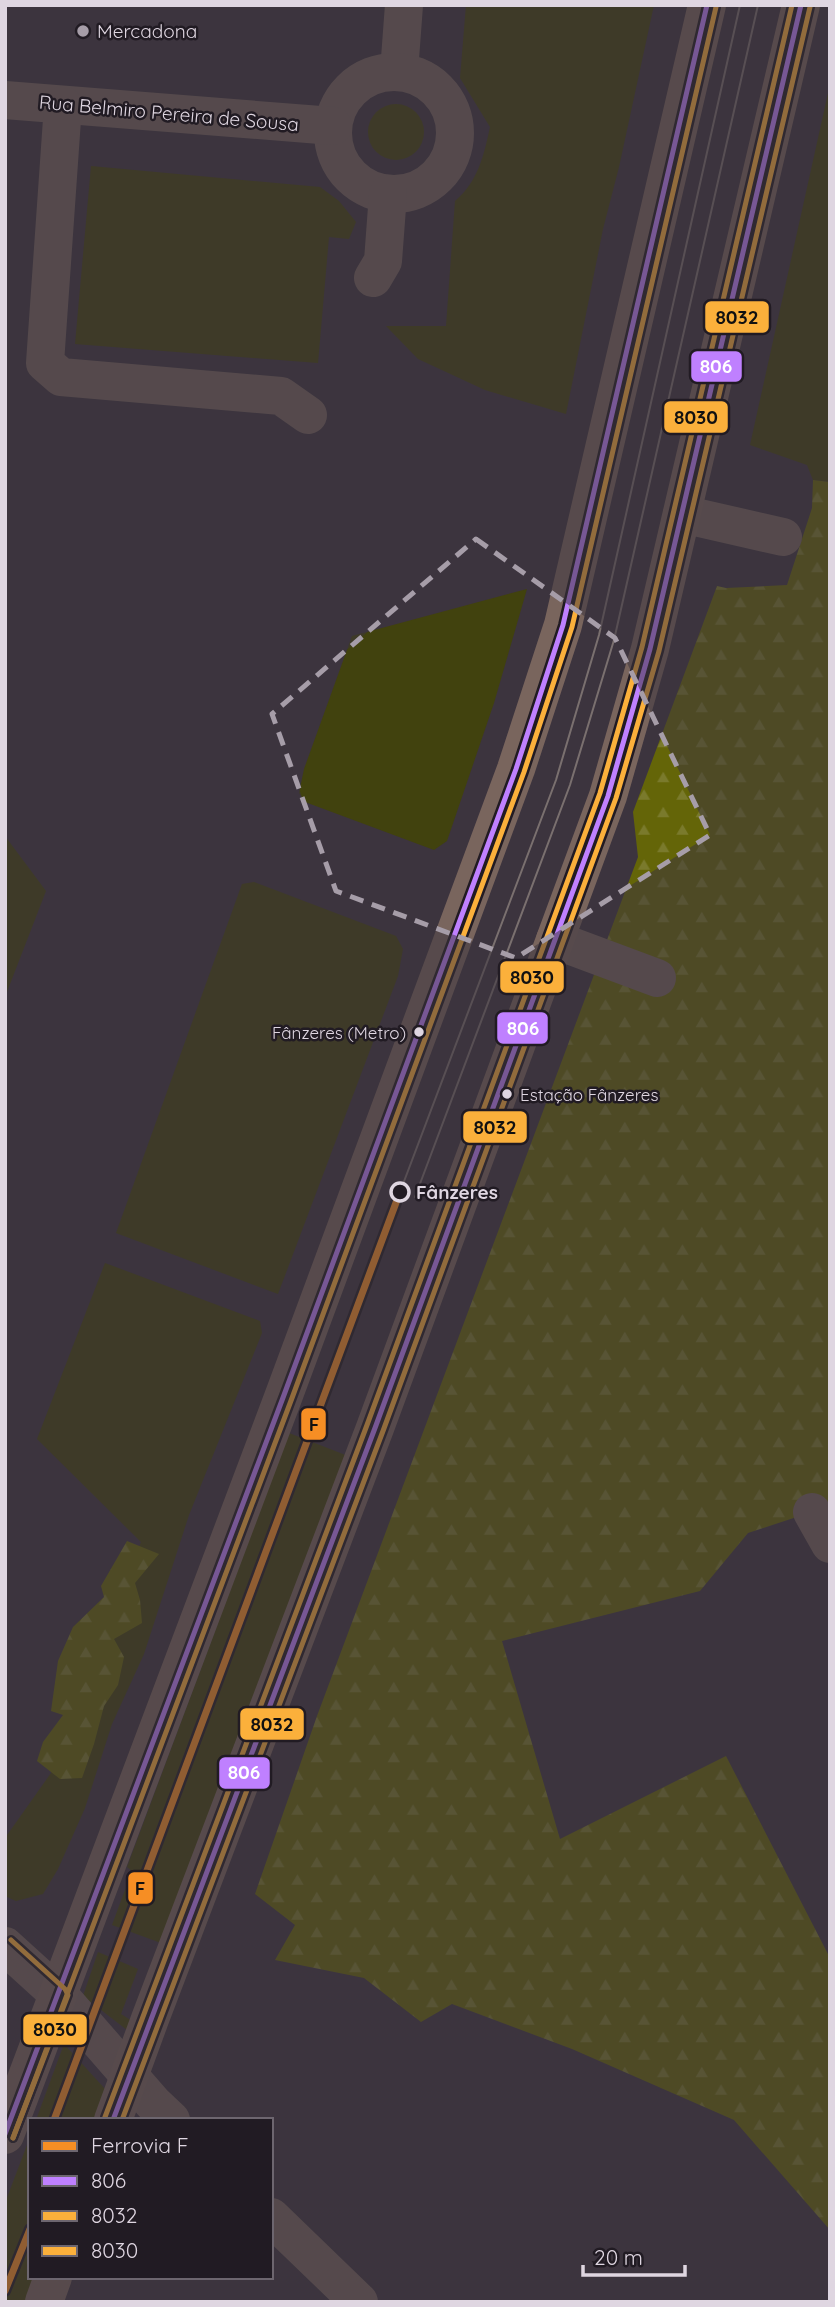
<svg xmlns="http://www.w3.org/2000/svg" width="835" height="2307" font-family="Quicksand,sans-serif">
<defs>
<pattern id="forest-firs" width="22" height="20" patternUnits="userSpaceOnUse" patternTransform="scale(1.75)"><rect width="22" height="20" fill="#646508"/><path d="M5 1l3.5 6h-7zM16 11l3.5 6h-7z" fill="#7a7a2c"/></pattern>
</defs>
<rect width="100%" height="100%" fill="#3c343e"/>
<g fill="#41420e">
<path d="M 466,5 L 654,5 L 619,167 L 603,229 L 566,414 L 485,390 L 418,359 L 386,326 L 446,326 L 455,201 C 478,182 484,155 490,127 L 460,78 Z"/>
<polygon points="830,84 830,482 813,480 807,465 750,445"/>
<circle cx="396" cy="132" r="28"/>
<polygon points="91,166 320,187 339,201 356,222 349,239 329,237 318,363 75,344"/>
<polygon points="527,589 494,703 447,841 434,850 305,802 299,793 304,769 352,636"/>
<polygon points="5,836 46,891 5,997"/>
<polygon points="254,882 396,936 403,949 398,976 278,1294 116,1233 242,884"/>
<polygon points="105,1263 260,1321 262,1333 189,1515 144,1654 112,1724 85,1808 58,1869 43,1894 16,1901 5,1896 5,1838 51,1773 141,1542 37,1439"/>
<polygon points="289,1433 348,1456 161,1943 112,1925 132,1871 127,1867"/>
<polygon points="98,1952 138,1969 121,2014 132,2021 127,2030 83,1996"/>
<polygon points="64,2044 106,2090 95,2120 36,2120"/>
<polygon points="30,2137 30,2277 35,2277 26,2302 5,2302 5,2203"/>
</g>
<g fill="url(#forest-firs)">
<polygon points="813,480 830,482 830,1501 812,1512 748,1533 700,1591 502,1641 560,1839 726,1756 830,1958 830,2230 734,2120 572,2049 452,2004 421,2022 364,1978 275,1960 295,1925 255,1894 317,1716 638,857 633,812 717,586 726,588 787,585 812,508"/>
<polygon points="127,1541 159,1554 135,1583 140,1600 142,1623 114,1639 124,1657 118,1685 104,1706 94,1744 82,1778 60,1779 37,1761 43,1742 63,1715 51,1711 58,1661 73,1627 104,1597 101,1586"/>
</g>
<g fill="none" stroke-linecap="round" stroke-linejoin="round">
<g stroke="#73635e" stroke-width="38">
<polyline points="399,72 404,5"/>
<circle cx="394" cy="133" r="61"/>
<polyline points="5,100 333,126"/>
<polyline points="63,105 45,363 61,377 281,396 308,415"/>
<polyline points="373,278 383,261 388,194"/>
<polyline points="682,514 783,537"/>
<polyline points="555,940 657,978"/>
<polyline points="812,1512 830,1544"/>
</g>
<g stroke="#73635e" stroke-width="38">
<polyline points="5,1946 59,1995 153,2103 171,2120"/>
<polyline points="271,2217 359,2302"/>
</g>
<g stroke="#79655d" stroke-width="38">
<polyline points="113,2120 150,2019 375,1428 608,796 650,649 801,5"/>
<polyline points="5,2135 284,1395 516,769 563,625 707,5"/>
<polyline points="44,2302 53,2277"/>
</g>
<g stroke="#7a706f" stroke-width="2">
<polyline points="400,1192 556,780 599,635 740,5"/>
<polyline points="415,1197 570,785 614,640 758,5"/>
</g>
<g stroke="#211b23" stroke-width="10">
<g id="bus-1">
<polyline points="113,2120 375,1428 608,796 650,649 801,5"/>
<polyline points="5,2134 284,1395 516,769 563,625 707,5"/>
</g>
</g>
<g stroke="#211b23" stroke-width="10">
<g id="bus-2">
<polyline points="122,2120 383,1431 616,798 659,651 810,7"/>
<polyline points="13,2138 292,1398 524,772 572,627 716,7"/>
</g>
</g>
<g stroke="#211b23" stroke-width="10">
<g id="bus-3">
<polyline points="11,1940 65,1989 68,1995 13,2138"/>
<polyline points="105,2117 367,1425 600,793 642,647 792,5"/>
</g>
</g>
<use href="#bus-1" stroke="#bf80ff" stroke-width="5"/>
<use href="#bus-2" stroke="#fbb03b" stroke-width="5"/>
<use href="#bus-3" stroke="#fbb03b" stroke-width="5"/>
<g stroke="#211b23" stroke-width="12">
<g id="rail-1">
<polyline points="54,2120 400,1192"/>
<polyline points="5,2291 30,2229"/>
</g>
</g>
<use href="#rail-1" stroke="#f68e24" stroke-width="7"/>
</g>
<path d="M0 0H835V2307H0ZM 476,539 L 615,638 L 710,835 L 516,958 L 336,891 L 272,714 Z" fill="#3c343e" fill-opacity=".55" fill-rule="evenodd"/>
<path fill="none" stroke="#a69da8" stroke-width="5" stroke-dasharray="14 9" stroke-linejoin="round" d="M 476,539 L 615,638 L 710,835 L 516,958 L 336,891 L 272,714 Z"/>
<circle fill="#a69da8" stroke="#211b23" stroke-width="2.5" cx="83" cy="31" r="7"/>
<g fill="#dfd6e1" stroke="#211b23" stroke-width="2.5">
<circle cx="419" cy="1032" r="6"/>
<circle cx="507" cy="1094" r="6"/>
</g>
<circle fill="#211b23" stroke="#dfd6e1" stroke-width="3.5" cx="400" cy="1192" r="9"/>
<g text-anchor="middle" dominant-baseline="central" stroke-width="5" stroke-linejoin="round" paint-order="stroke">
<g font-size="17" fill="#dfd6e1" stroke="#211b23" text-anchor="end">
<text x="406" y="1032">Fânzeres (Metro)</text>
<text x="520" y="1094" text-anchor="start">Estação Fânzeres</text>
</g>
<g font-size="19" fill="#dfd6e1" stroke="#211b23" text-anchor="start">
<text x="97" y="31">Mercadona</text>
</g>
<g font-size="19" fill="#dfd6e1" stroke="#211b23">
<text transform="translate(169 113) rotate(5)">Rua Belmiro Pereira de Sousa</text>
</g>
<g font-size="19" font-weight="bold" fill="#dfd6e1" stroke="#211b23" text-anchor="start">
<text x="416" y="1192">Fânzeres</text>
</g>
</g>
<g stroke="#211b23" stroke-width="2.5">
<rect x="704" y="300" width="66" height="34" rx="7" fill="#fbb03b"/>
<rect x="690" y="350" width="53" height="33" rx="7" fill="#bf80ff"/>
<rect x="663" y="400" width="66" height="34" rx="7" fill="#fbb03b"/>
<rect x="499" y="960" width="66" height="34" rx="7" fill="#fbb03b"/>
<rect x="496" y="1011" width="53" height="34" rx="7" fill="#bf80ff"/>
<rect x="462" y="1110" width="66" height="34" rx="7" fill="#fbb03b"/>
<rect x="300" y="1407" width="27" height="34" rx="7" fill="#f68e24"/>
<rect x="239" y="1707" width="66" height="34" rx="7" fill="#fbb03b"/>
<rect x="218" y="1756" width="53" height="34" rx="7" fill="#bf80ff"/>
<rect x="127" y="1871" width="27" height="34" rx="7" fill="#f68e24"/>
<rect x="22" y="2013" width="66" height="33" rx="7" fill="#fbb03b"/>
</g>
<g font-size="19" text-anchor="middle" font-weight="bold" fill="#fff">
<text x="716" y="373">806</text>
<text x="523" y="1035">806</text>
<text x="244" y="1779">806</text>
</g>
<g font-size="19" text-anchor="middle" font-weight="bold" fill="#111">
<text x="737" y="324">8032</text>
<text x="696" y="424">8030</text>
<text x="532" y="984">8030</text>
<text x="495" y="1134">8032</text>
<text x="314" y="1431">F</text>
<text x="272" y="1731">8032</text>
<text x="140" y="1895">F</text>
<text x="55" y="2036">8030</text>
</g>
<rect width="835" height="2307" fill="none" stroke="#dfd6e1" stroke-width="14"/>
<rect x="28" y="2118" width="245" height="161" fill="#211b23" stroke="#6d666f" stroke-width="2"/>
<rect x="42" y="2141" width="35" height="10" fill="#f68e24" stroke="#6d666f" stroke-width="2"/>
<text x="91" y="2153" font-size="21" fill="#dfd6e1">Ferrovia F</text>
<rect x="42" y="2176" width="35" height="10" fill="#bf80ff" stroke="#6d666f" stroke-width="2"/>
<text x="91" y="2188" font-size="21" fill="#dfd6e1">806</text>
<rect x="42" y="2211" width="35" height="10" fill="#fbb03b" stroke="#6d666f" stroke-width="2"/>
<text x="91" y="2223" font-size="21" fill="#dfd6e1">8032</text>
<rect x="42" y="2246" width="35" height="10" fill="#fbb03b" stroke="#6d666f" stroke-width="2"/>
<text x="91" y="2258" font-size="21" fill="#dfd6e1">8030</text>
<path d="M583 2265v10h102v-10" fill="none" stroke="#dfd6e1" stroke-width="3.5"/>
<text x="594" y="2265" font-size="21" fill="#dfd6e1" stroke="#211b23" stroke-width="5" paint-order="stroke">20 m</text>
</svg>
